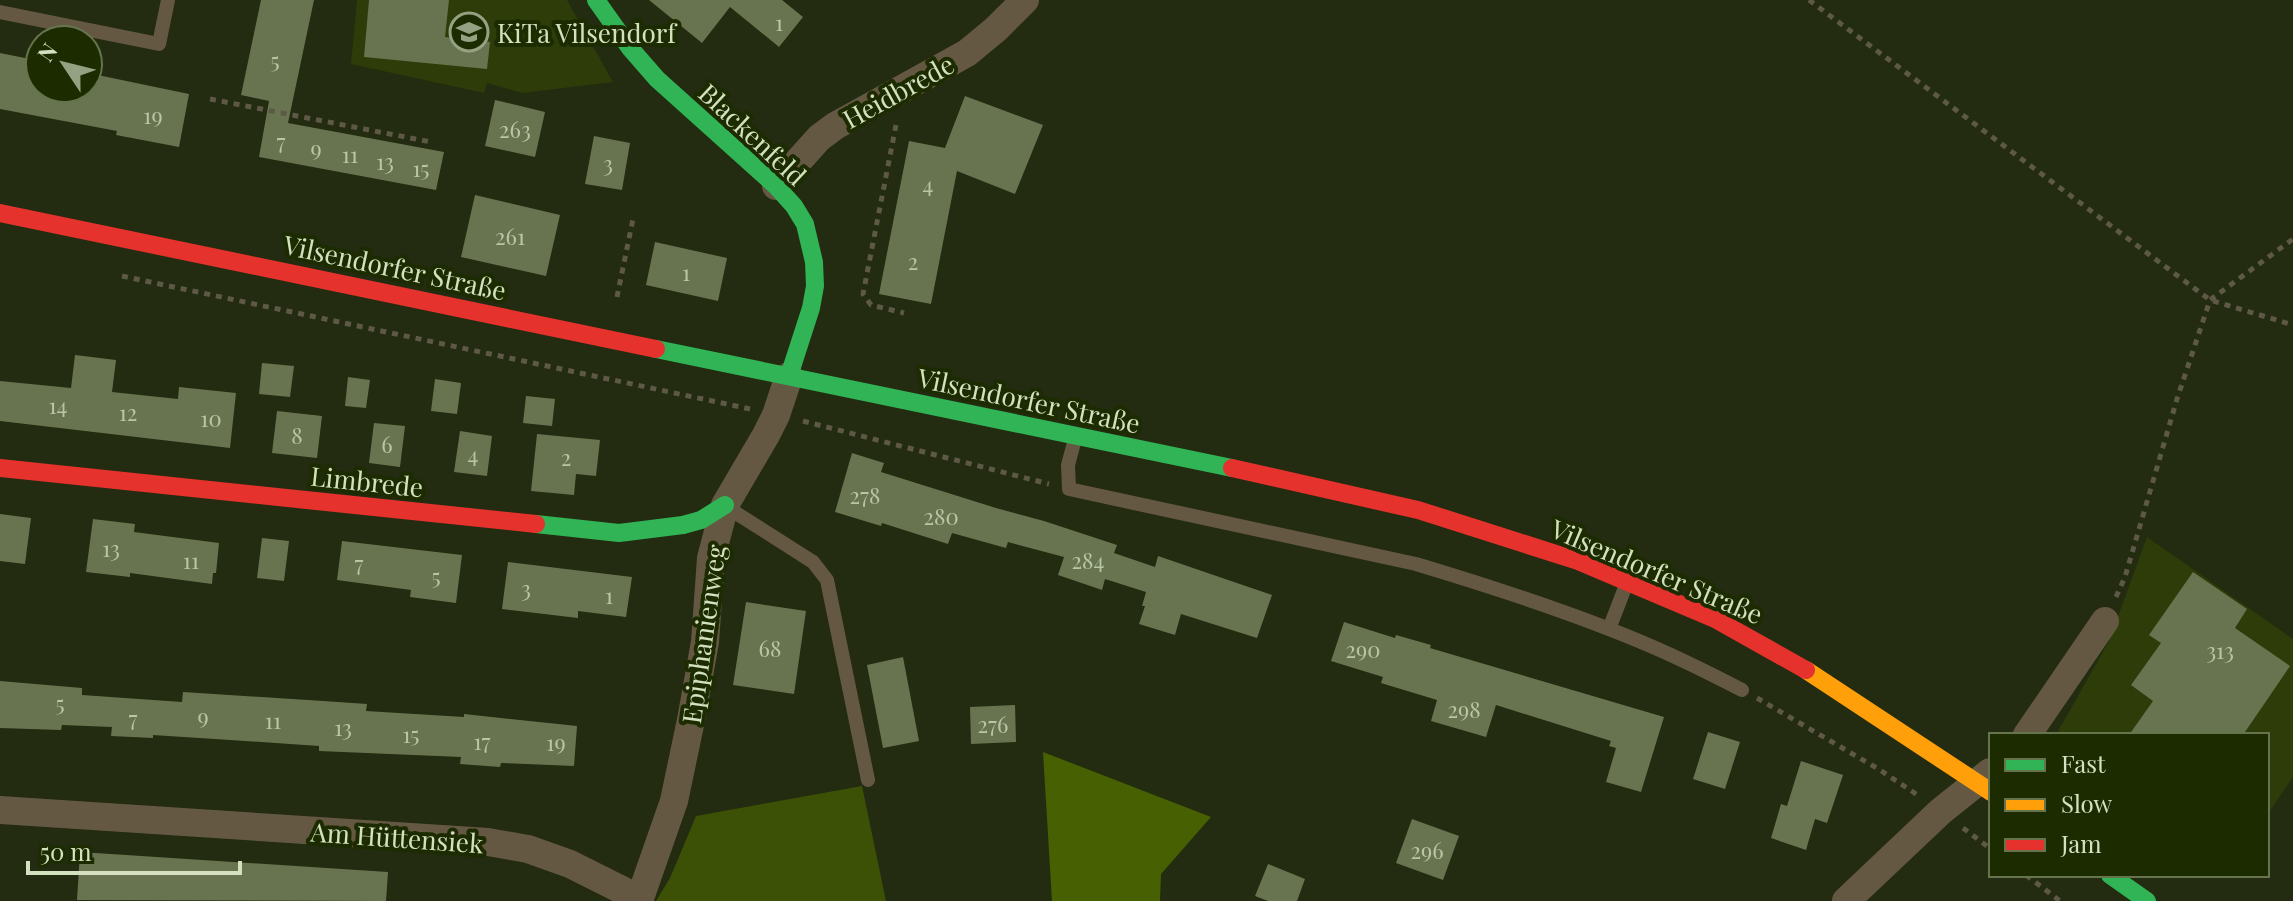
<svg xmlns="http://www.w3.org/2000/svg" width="2293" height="901" font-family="'Playfair Display',serif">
<rect width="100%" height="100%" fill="#232b10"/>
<g fill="#2d3c08">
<polygon points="357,0 567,0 613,82 522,93 487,83 484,93 351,64"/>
<polygon points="2147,537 2293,639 2293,777 2267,815 2267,735 2056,735 2109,641"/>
</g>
<polygon fill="#3c5106" points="862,786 886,901 656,901 670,878 696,816"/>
<polygon fill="#476102" points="1043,752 1211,817 1161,874 1160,901 1052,901"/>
<g fill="#687450">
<polygon points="261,0 314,0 288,123 444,152 436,190 259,157 269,101 241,95"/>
<polygon points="369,0 449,0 445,37 490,42 487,69 364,57"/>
<polygon points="649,0 782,0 803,17 779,47 730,7 702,43"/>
<polygon points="0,53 40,61 40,88 88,88 88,73 189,94 179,147 116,135 117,131 0,109"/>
<polygon points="965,96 1043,125 1015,194 957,171 931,304 879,294 909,141 945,148"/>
<polygon points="495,100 545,112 535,157 485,146"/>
<polygon points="594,136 630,143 622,190 585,184"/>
<polygon points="475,195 560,215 546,276 461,257"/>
<polygon points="655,242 727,258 718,301 646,285"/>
<polygon points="75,355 116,360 112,392 178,399 179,387 236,393 230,448 0,421 0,381 71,388"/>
<polygon points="262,363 294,366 290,397 259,394"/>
<polygon points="348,377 370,380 366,408 345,406"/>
<polygon points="435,379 461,383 457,414 431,411"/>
<polygon points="526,396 555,399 552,426 523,423"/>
<polygon points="277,411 322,416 317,458 272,453"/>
<polygon points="374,423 405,426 400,467 369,463"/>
<polygon points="460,431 492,436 487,476 454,472"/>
<polygon points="537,434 600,440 596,476 576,474 574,495 531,491"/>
<polygon points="852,453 884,463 881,472 996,508 1044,521 1117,545 1114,553 1155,567 1158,556 1272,595 1257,638 1181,614 1175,635 1139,624 1145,606 1142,606 1146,592 1105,579 1102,590 1058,575 1064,557 1008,542 1006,548 952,533 948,544 882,523 881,526 835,512"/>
<polygon points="0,514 31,518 25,564 0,561"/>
<polygon points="93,519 135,524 134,532 219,543 216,573 213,573 212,584 130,573 130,577 86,572"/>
<polygon points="262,538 289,541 284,581 257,578"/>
<polygon points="342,541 462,555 456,603 410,597 411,590 337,580"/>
<polygon points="508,562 632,577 626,617 578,611 578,618 502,609"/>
<polygon points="2193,572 2247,609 2235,628 2290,666 2243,735 2129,735 2153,701 2131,685 2161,643 2149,635"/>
<polygon points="746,602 806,611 794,694 733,685"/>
<polygon points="1344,622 1395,638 1396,635 1431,645 1430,648 1664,717 1641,792 1606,782 1616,748 1609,746 1611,741 1496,705 1486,737 1431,721 1437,700 1381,683 1383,677 1331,661"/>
<polygon points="903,657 919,741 883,748 867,665"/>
<polygon points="0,681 82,688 82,695 182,702 183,692 323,701 367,704 366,711 464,717 464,714 577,726 574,766 501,763 500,767 460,764 461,757 319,751 319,746 230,740 153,735 153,738 111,736 112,727 62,725 61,730 0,728"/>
<polygon points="1015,705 1016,742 971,744 970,707"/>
<polygon points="1708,732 1740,742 1725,789 1693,779"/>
<polygon points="1801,761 1843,775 1827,823 1815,819 1806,850 1771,838 1781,804 1787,806"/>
<polygon points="1412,819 1459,836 1443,880 1396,863"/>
<polygon points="80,852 388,872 386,901 77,900"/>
<polygon points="1268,864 1305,879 1297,901 1268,901 1255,896"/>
</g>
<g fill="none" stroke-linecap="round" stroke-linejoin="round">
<g stroke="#5e5946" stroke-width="5" stroke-dasharray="6 6" stroke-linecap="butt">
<polyline points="1809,0 2210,300 2293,325"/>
<polyline points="210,99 431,142"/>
<polyline points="896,125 863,294 871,305 904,313"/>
<polyline points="122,276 750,409"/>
<polyline points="617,297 633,219"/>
<polyline points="803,421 1049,484"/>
<polyline points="2116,597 2125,577 2177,399 2210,300 2293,239"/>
<polyline points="1757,698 1880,770 1919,796"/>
<polyline points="1963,828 1991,849"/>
<polyline points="2026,875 2060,901"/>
</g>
<g stroke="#655843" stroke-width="14">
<polyline points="0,12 159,44 168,0"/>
<path d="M 1075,439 L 1068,465 L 1069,489 L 1416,564 C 1496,588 1577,614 1653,647 C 1683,660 1713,675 1742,690"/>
<polyline points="725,506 813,562 827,580 868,780"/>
<polyline points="1609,629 1626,585"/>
</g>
<g stroke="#655843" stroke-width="28">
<polyline points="776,186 819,138 835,126 967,53 996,29 1025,0"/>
<polyline points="2027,735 2105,621"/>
<polyline points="0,810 488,842 528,849 570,864 640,899"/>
<polyline points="639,901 674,801 691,720 705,642 711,558 725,505 766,435 776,415 789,376"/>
<polyline points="1846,901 1941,811 1990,772"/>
</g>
<g stroke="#30b455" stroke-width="18">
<polyline points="596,0 630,48 657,79 776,186 794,206 805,224 814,262 815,286 811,308 789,376"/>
<polyline points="656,349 1232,468"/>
<polyline points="536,524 619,533 683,525 701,520 725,505"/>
<polyline points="2110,875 2147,901"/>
</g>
<polyline stroke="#ff9f0a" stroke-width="18" points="1806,670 1991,792"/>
<g stroke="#e5322d" stroke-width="18">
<polyline points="0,213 656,349"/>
<polyline points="0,468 536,524"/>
<polyline points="1232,468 1418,510 1578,561 1715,619 1806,670"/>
</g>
</g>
<defs>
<g id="school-ring" transform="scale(2)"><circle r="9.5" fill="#1d2c00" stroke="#95a183" stroke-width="1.5"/><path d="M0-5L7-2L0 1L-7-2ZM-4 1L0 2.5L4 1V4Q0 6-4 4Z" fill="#95a183"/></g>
</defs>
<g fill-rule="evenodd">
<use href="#school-ring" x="469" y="32"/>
</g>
<g text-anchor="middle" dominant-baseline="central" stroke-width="8" stroke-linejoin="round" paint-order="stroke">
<g font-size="22" fill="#b8c6a5">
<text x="779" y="22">1</text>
<text x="275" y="60">5</text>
<text x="153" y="115">19</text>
<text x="515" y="129">263</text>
<text x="281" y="141">7</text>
<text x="316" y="148">9</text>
<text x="350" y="154">11</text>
<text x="385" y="161">13</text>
<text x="608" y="163">3</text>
<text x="421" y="168">15</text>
<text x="928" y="184">4</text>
<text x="510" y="236">261</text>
<text x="913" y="261">2</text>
<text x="686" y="272">1</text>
<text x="58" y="405">14</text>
<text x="128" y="412">12</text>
<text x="211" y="418">10</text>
<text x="297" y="435">8</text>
<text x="387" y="444">6</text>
<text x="473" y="454">4</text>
<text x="566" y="457">2</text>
<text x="865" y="495">278</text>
<text x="941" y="516">280</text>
<text x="111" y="548">13</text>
<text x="191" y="560">11</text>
<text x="1088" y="560">284</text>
<text x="359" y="563">7</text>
<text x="436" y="576">5</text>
<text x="526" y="588">3</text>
<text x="609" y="595">1</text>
<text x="770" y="648">68</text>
<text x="1363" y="649">290</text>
<text x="2220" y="650">313</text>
<text x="60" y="703">5</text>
<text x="1464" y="709">298</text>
<text x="203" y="716">9</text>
<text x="133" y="718">7</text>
<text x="273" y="720">11</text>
<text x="993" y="724">276</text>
<text x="343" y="727">13</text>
<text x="411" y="734">15</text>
<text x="482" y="741">17</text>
<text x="556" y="742">19</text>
<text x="1427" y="850">296</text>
</g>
<g font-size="26" fill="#d3e1c1" stroke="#1d2c00" text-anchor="start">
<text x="497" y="32">KiTa Vilsendorf</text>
</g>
<g font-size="26" fill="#d3e1c1" stroke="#1d2c00">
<text transform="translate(898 91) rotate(-29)">Heidbrede</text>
<text transform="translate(753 134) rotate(43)">Blackenfeld</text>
<text transform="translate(395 267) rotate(12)">Vilsendorfer Straße</text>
<text transform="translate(1029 400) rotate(12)">Vilsendorfer Straße</text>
<text transform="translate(367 481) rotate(6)">Limbrede</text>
<text transform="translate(1657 571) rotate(23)">Vilsendorfer Straße</text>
<text transform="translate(703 634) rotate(-82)">Epiphanienweg</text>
<text transform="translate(397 837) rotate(4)">Am Hüttensiek</text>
</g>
</g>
<rect x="1989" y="733" width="280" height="144" fill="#1d2c00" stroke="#66744d" stroke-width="2"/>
<rect x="2005" y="759" width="40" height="12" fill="#30b455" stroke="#66744d" stroke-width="2"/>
<text x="2061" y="773" font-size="24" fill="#d3e1c1">Fast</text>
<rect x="2005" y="799" width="40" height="12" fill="#ff9f0a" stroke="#66744d" stroke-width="2"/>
<text x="2061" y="813" font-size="24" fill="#d3e1c1">Slow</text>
<rect x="2005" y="839" width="40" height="12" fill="#e5322d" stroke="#66744d" stroke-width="2"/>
<text x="2061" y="853" font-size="24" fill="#d3e1c1">Jam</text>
<g transform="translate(64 64) rotate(305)"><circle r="38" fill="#1d2c00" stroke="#66744d" stroke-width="2"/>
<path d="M0-6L14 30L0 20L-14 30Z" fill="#95a183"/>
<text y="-12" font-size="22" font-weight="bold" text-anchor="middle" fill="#d3e1c1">N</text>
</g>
<path d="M28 861v12h212v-12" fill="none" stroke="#d3e1c1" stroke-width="4"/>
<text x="40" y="861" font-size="24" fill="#d3e1c1" stroke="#1d2c00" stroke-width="6" paint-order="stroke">50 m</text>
</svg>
